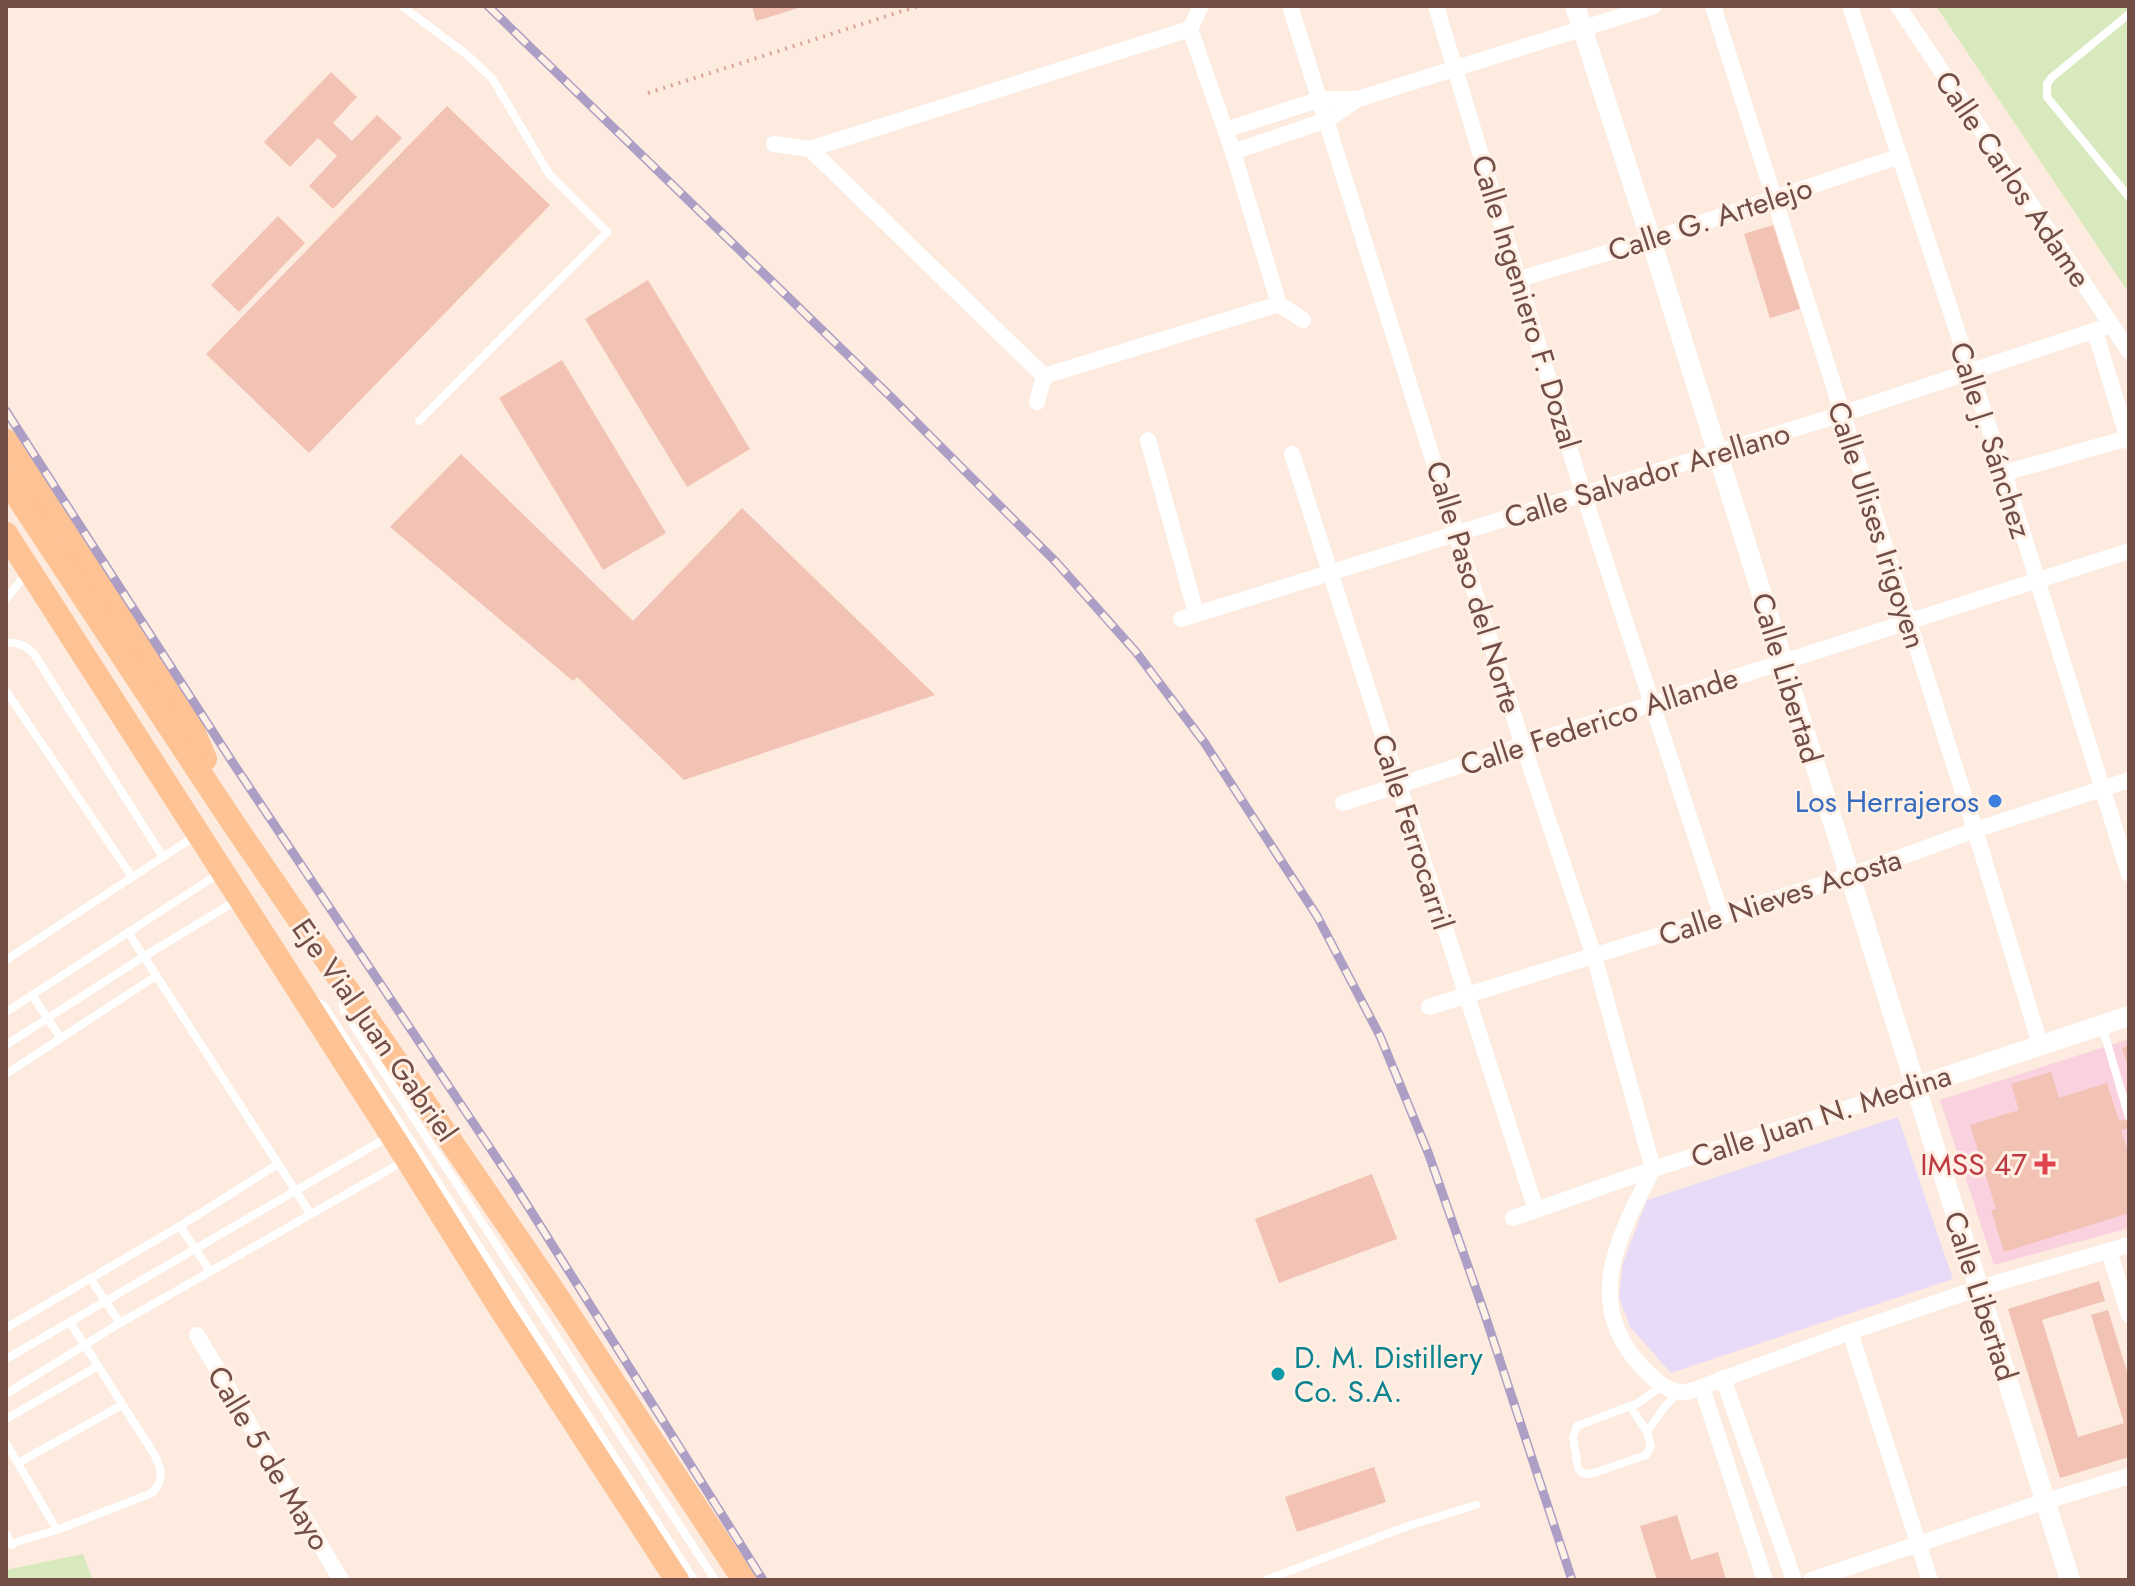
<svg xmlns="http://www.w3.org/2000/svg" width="2135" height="1586" font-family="Jost,sans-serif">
<rect width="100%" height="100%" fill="#fcebde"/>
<polygon fill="#e8dbf8" points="1898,1117 1953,1279 1671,1373 1630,1327 1619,1297 1623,1263 1647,1200"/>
<polygon fill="#fad1de" points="2129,1039 2129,1228 1994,1265 1940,1100"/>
<g fill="#d7e9bd">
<polygon points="1936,6 2129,6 2129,293"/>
<polygon points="83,1554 93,1580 6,1580 6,1570"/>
</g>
<g fill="#f2c3b5">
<polygon points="752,6 801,6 801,7 756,21"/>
<polygon points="331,72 357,97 333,123 352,141 377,115 402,138 333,209 309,186 337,156 318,138 290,167 264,142"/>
<polygon points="447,106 550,205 309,453 206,354"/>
<polygon points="278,216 305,243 239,312 211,285"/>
<polygon points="1773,225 1800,309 1770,318 1744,234"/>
<polygon points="648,280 750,449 687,487 585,319"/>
<polygon points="562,360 666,533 603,570 499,398"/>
<polygon points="461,454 633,621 742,508 935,695 684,780 577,677 573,681 390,527"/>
<polygon points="2129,1045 2129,1068 2128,1068 2122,1048"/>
<polygon points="2051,1072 2059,1098 2107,1083 2119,1121 2129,1118 2129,1128 2121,1130 2129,1154 2129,1213 2004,1252 1991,1210 1996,1209 1970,1125 2019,1110 2011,1084"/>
<polygon points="1372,1174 1397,1239 1279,1283 1255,1219"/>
<polygon points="2099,1281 2105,1301 2042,1320 2078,1437 2124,1423 2091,1315 2108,1310 2129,1378 2129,1457 2060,1478 2008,1309"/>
<polygon points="1374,1467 1386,1502 1297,1532 1285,1497"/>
<polygon points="1677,1515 1691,1560 1718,1552 1726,1580 1657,1580 1640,1526"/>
</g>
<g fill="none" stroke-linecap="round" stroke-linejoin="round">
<polyline stroke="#d6a699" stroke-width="4" stroke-dasharray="2 6" stroke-linecap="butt" points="648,93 918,6"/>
<g stroke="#fff" stroke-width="8">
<polyline points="402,6 466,54 492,78 549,174 607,232 419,421"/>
<polyline points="2129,14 2051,78 2047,84 2047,97 2129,197"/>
<polyline points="6,599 26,574"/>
<path d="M 6,643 C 17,642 26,645 34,654 L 163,857"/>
<polyline points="6,691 132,877"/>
<polyline points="128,932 310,1213"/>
<polyline points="6,960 198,834"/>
<polyline points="32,995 60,1037"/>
<polyline points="342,995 344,1011 715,1580"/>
<polyline points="314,1000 324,1006 694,1580"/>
<polyline points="6,1012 218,874"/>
<polyline points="2102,1026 2129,1117"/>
<polyline points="6,1045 143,957 239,899"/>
<polyline points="6,1074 156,976"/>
<polyline points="180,1226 210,1271"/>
<polyline points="90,1278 120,1323"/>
<polyline points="6,1328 180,1226 278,1164"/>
<polyline points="6,1359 388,1137"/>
<polyline points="1662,1386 1638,1403 1577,1426 1573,1437 1578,1468 1582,1473 1591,1474 1646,1455 1651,1446 1647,1432 1663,1409 1677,1393"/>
<polyline points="6,1394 120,1323 406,1160"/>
<polyline points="1630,1406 1647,1432"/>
<polyline points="6,1419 98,1366"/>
<path d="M 6,1443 L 57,1530 L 152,1493 C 165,1479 162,1470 154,1454 L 70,1322"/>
<polyline points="18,1463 122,1405"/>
<polyline points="6,1534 12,1545"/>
<polyline points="6,1545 57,1530"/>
<polyline points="1266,1580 1408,1526 1476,1505"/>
</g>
<g stroke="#fff" stroke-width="16">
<path d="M 1290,6 L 1523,745 L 1594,956 L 1653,1169 C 1619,1235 1581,1303 1642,1367 C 1656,1381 1668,1394 1688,1392 L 1850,1332 L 1979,1288 L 2129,1245"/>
<polyline points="1436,6 1583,493 1722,917"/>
<polyline points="1713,6 1975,830 2040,1044"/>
<polyline points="1850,6 2004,473 2129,874"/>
<polyline points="1898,6 2129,351"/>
<polyline points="1190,29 1233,152 1279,304"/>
<polyline points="1190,29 1201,6"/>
<polyline points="1225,130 1321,99 1358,99 1654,6"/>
<polyline points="774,144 810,149 1190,29"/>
<polyline points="810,149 1044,376"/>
<polyline points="1233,152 1327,120 1358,99"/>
<polyline points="1519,279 1651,240 1900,156"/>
<polyline points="1279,304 1303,320"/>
<polyline points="2095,332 2129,442"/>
<polyline points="1044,376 1279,304"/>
<polyline points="1037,402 1044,376"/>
<polyline points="1148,440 1196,613"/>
<polyline points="1292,454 1536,1210"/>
<polyline points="2004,473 2128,438"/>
<polyline points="1181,619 1842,414 2111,325"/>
<polyline points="1343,803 2129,551"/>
<polyline points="1429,1007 1849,876 1975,830 2129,780"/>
<polyline points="1513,1218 1653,1169 1915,1087"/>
<polyline points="2109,1251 2129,1315"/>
<polyline points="1850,1332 1930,1580"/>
<polyline points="197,1335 341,1580"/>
<polyline points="1723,1378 1794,1580"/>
<polyline points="1702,1388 1765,1580"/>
<polyline points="1811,1580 2046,1501 2129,1476"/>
</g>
<g stroke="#fff" stroke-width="20">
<polyline points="1575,6 1651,240 2070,1580"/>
<polyline points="1915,1087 2129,1016"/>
</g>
<g stroke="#fdc395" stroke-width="24">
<polyline points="6,441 191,726 205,759"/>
<polyline points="6,479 233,823 556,1295 744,1580"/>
<polyline points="6,534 407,1159 502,1311 677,1580"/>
</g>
<g stroke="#ac9ec4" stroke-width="9">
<g id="rail">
<polyline points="488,6 890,396 1056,562 1136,652 1204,742 1317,916 1380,1036 1429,1155 1483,1309 1572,1580"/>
<polyline points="6,411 233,763 514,1184 763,1580"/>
</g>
</g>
<use href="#rail" stroke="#fff0e5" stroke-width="6" stroke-dasharray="18" stroke-linecap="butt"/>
</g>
<circle fill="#3f7fe0" stroke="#fff0e5" stroke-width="3" cx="1995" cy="801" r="8"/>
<path fill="#e0444e" stroke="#fff0e5" stroke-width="3" d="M2041 1152h8v8h8v8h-8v8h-8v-8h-8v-8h8z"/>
<circle fill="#0f9aa8" stroke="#fff0e5" stroke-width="3" cx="1278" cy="1374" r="8"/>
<g text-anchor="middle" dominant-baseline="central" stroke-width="6" stroke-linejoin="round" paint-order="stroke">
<g font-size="30" fill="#724e46" stroke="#fff0e5">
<text transform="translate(2013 179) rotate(56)">Calle Carlos Adame</text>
<text transform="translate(1710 219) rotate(-18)">Calle G. Artelejo</text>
<text transform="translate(1526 302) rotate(73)">Calle Ingeniero F. Dozal</text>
<text transform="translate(1991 440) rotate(72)">Calle J. Sánchez</text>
<text transform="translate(1647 475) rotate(-17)">Calle Salvador Arellano</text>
<text transform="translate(1877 525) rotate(72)">Calle Ulises Irigoyen</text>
<text transform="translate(1474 587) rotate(73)">Calle Paso del Norte</text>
<text transform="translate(1787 678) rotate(73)">Calle Libertad</text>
<text transform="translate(1599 721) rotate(-18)">Calle Federico Allande</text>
<text transform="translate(1413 832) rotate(72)">Calle Ferrocarril</text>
<text transform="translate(1780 897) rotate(-18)">Calle Nieves Acosta</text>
<text transform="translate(375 1030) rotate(55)">Eje Vial Juan Gabriel</text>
<text transform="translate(1821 1116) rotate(-18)">Calle Juan N. Medina</text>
<text transform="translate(1981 1296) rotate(72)">Calle Libertad</text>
<text transform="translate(269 1458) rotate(59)">Calle 5 de Mayo</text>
</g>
<g font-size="30" fill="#366cbe" stroke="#fff0e5" text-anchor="end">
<text x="1979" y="801">Los Herrajeros</text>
</g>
<g font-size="30" fill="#be3a42" stroke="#fff0e5" text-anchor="end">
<text x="2027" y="1164">IMSS 47</text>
</g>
<g font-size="30" fill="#0d838f" stroke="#fff0e5" text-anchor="start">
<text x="1294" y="1357">D. M. Distillery<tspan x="1294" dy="34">Co. S.A.</tspan></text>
</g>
</g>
<rect width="2135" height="1586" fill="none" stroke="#724e46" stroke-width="16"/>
</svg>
